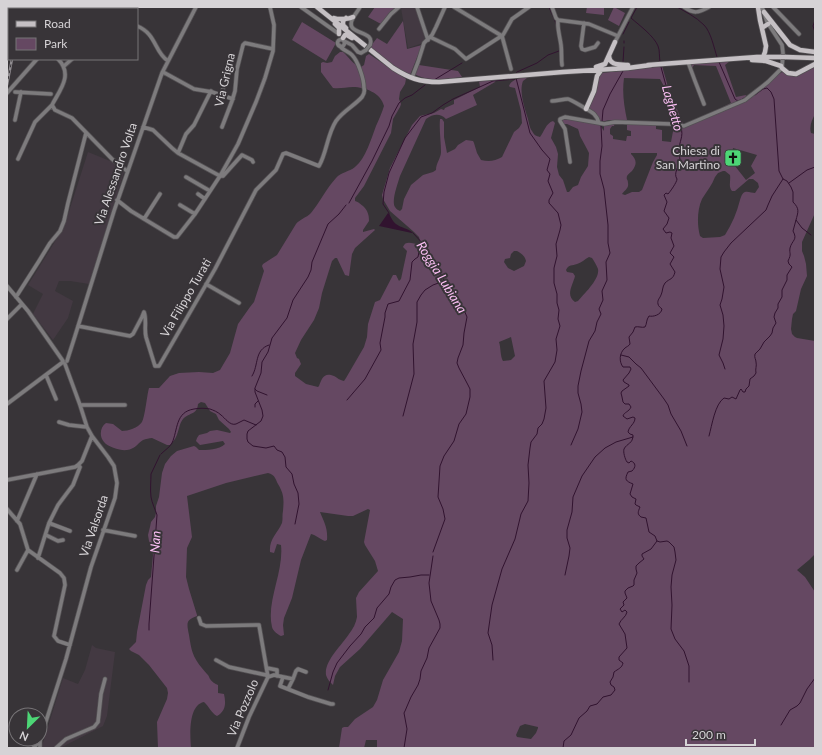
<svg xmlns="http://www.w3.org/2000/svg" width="822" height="755" font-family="Lato,sans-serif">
  <rect width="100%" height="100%" fill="#383438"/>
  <path fill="#433942" d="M403,7H415L422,27L425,40L423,43L408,48L401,8Z
    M88,152L115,163L124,172L89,284L70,281H59L55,291L73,301L68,318L53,340L33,314L43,294L28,285L64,227Z
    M92,645L96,648L115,652L107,716L103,726L62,747V748H43L42,746L63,678L78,684L85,670Z"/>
  <path fill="#654862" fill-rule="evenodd" d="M375,7H397L390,12L381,24L368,17Z
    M587,7H604V15L586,13Z
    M614,7L625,13L619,26L608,20Z
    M403,21L407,49L422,45L410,75L395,67L370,47L377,38L387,44Z
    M302,22L336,43L326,61L292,40Z
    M340,52H343C349,57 353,65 361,67L364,65L366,56L369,54L406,79L405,84L400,92L399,99L401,104L400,107L393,119L391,133L364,186L355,198V201C359,202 360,204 363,206C368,211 369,215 369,221L363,230V232L374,229L375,230L355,248L352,254L349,276L345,275L337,258H335L332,261L322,293L319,308L314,320L301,340L295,353L297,358L299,359L301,364L295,373V376L306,384L318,387L319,386C322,378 324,372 334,376C338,378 339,380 344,381L346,378L364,347L367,337L368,324L375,302L380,300L393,275H396L399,281L401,279L407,251L403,247C406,239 414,245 421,244L419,237L414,232L390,211L383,199L382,195L390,168L412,125L420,116L424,115L434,113L441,109L444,110L445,108L454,104V100L480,87L479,81L496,80L495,82L473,95L477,105L446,119C440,113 433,114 426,119L400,176C398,183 391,201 395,207C396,209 398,210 400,211L402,209L404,199L411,185L423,175L433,172L436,170C436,163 441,158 441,152C441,141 439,130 440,119H442L444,122V137L447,153L455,149L458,145L466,140L473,141L474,143L477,153L481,160C489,162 495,161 502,157L514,132L519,128L522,123L521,111L515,88L510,87L509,86C511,80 521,76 527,78L523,81C519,91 524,106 527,116C529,121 529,127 532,131C534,135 536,136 540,137C544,132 546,123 553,121L555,123L551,138L556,147L558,154L557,167L559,175L563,180L567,192H569L573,187L578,185L581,177L588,166L589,153L587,149L580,136L579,132L578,129L567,124H564L561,121L562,120L567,119L600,125L604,131V125L615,122L614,126H612L610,129V134L613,136V139L626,141L627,136H631V131L627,130V122L656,123V129L662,130V141L671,142L674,126L682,127L722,110L721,108L731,103L716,66L694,65L692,68L690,65L691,64L730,61L725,65L736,97L746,95L745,99L782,72L788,74L815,65V114C812,120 809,126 811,133L815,134V213L802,242V251L804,256L806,264L807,276L801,289L796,311L793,314L792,319L791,329L792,334L795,337L797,338L815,341V554L809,560L797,570L805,577L815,592V748H377V740H366L364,748H339L342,728L344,727H348L355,719L373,707L377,700L383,680L399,652L402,641L403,619L392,612L360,649L340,667L335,676L333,685C330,682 327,679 326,675C324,661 342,645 349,634C353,629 356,623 357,617L356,598L359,592L378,571L375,561L365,545L364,542L370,510L368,509L353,516H348L320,512C324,522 328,528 327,540L325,541C320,539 316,535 311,534L301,560L292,598L284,618L283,625L284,635L281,636C277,634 273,631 272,627C266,602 284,572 281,545L277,544L274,553L270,552C269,539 277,534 282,523C283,519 282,515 283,511C284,499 284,494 278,484C275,478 275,475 268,473L226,483L187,496L192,537L187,548L186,577L189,589L197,615V616C185,620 187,624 189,635C192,655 194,659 207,674C209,676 209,677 210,679C212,682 215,684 218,685V693L224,694C226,703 226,711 217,716C211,713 209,706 204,702C188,705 190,736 191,748H158L157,722L167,699L168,693L167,688L149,665L139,655L131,651L129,649L136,642L137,632L146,585L148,580L151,577L153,555L151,545L149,541L148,535L150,527L151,522L155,517L156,513V506L159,497L162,473L165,464L171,456L177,451L194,446L196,447L199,450C207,450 219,450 225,444L223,441L200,445L196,441L197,438L199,435L207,433L210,431L217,430L230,433L231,432L229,429L219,420L216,414L210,411L205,403L201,402L198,404C197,415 190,412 183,419C179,424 179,431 176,437C175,440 172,442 170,445H167L152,438C149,438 146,439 143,440C137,444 135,449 127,450C121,451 108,447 104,442C99,437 100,427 106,423L113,424L122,431C128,431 138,428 142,422C145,417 147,395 149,388H159L170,376L179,373L199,372L213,373L220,370L230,353L238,324L250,307L254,302L264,271L262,266L263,264L277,255L296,224C300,219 306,218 311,213C320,202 326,189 336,178C341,172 349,172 355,167C366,158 371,139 376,126C379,119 382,113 384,106C381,93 365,87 353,87C346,87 340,89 333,88L321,72V63L323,62L327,63L332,62L335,56ZM733,148L757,155L751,166L755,173L746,180L731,161ZM631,153H657V155L653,162L642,190L639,192H632L625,195L622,194C625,190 629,188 628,183C628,179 626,180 627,176C628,174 630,173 632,171C637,164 637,160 631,154ZM723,171H725L730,175C731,181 728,186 732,191H735L749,179H753L758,183L759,187L755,193C752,193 748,191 745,192C742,193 741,197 740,200C737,212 732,224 725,235L720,237L703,238L700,236C697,225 697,210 702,199C707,191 712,185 715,177L718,173ZM514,251H517C521,253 525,256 526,261L524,266L514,271L508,268L504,262L505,259L510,258L511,254ZM589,257L592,258C594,261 597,266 598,269C600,279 584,294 578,301L575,302C565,295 573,285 575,276L573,273L567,272L566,270C569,264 572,266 577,264C581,263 585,259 589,257ZM511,337L515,356L511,360L503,361C500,356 501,348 499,342ZM525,724L538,727V728L536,733L531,739L517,737L516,735L520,726Z
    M419,65L458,71L462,77C447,79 429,82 414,74L418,66Z
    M662,66L669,90L684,126L677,124L666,90L660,79L624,78C622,93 624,105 627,120H609L601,122L600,121L596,113L591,111L588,108L598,77L602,73Z"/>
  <path fill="#31132f" d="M388,213C391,216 392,221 396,224C401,228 408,228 413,233H412C401,231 390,228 379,226Z"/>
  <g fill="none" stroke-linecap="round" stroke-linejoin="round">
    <path stroke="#31132f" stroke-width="1" d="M549,7C551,13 555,19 556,24
      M637,7L631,18C639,25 654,36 658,46C660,51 659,56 660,62
      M677,7C686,12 696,17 704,25C711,32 714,48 717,57
      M815,20L813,26L815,32
      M623,34L629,22
      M624,41V43
      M623,62L624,47
      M719,62L735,99C738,102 741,100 744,98
      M661,67L668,93L680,125
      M516,73L517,72L537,63L548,55L559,51L560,49
      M434,80L462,63
      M755,95L763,89L767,88L771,92L774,99L779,171L783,179L787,181L791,187L793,192V202C800,209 798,212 796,220
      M602,122L603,110L610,94L623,71
      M789,183L807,170L815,167
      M349,203L372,161L389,126L392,116L399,103L405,98L412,95L425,85
      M389,215V213L383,204L384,192L389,173L405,138L421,117L432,113L443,105L453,99L493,81L515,79L516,78L530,133L542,150L550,159L547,170L550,174L548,181L553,193L549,200V203L558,213L561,225L560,230L556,244L557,256L554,268V283L557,294V303L559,310L558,319L560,326L556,339L557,350L555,362L544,381L546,408L544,419L542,424L538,428L537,434L531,442L530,448L528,465L529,483L528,501L521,514L515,539L502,569L492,605L488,633L492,645L493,660
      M413,233L426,247L437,266L450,293L464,310L467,317L464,333L463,345L458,358L457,363L459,368L468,385L470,389V397L466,414L459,424L454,441L444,456L440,466L438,497L443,509L445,519L433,552
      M621,355L629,357L636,364L641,368L664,399L668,405L671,414L681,431L687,446
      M725,369L723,363L719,355L723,339L724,326L723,315L720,305L722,299L724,287L720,269L721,257L724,252L731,243L766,210L768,205L772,196L783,179
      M252,376C259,365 254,350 269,345
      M255,389L257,391L267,395
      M347,400L365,379L381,350L380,343L385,317V313L388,304L399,301L410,280L412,262L415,259L418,257L420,247L422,244
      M255,407V404L258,401
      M403,416L414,374L413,344L417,322V302L421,295L425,290L433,285L444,281
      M709,436C712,425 715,404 724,398L729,399L732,397L736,399L740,390L741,389L743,392H745L746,389L749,386L750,379L754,376L756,373C755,369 757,366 756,362C756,359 754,358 755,354L760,349L764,342L770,336L772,333L773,328L776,323L774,317L775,313L778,308V304L782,297V290L787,280V275L792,267L789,264L788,261C792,253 789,254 790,248C792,240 798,240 793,231L796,220L802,228L811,235
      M571,445L578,429L582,412L581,404L578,393V386L581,371L589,341L595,331L597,322L601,314L599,309L603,300L602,291L607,280L606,262L610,253L608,243V225L604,189L600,174V161L602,146L601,126
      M161,454C165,450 170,447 172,443C178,430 175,412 194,409C199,408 205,408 210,409C213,410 218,412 221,415C225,418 230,426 236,424C239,423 241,421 244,420L256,425
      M295,524L299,504L298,493L294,484L292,474L286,467L285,457L282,452L277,450L274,446L266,448L253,446L248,442L247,439V434L248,431L261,421L263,416L262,410L255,392V388L261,373L262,362L268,352L272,338L287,318L293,300L308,277L311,270L312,262L328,224L339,214L346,205
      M657,541L660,542L667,541L669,542L674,547L675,552L676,560L672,575L671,587L672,605L671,629L675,639L684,651L689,666V682
      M565,575L569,556L570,548L567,538V530L572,512L573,497L582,476L595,457L605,448L616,442L633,437
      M149,630V624L157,515C155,509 152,503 151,497C150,489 151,481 151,474L160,455
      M328,690L333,672L337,663L350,646L361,634L365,627L374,618L377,608L389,594L391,587L395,580L399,578L410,577L421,575H429
      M781,725L790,710L797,706L800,703L807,689L815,678
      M404,748L407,729L404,713L405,711L411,697L418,685L420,679L421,671L427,658L429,648L440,628V624L439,620L431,601L429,583L433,556
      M563,748L564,741L571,735L579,718L587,711L590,706L597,704L603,697L611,695L615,690L614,687L611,685L610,682L613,677L614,672C618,669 622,668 623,663L619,660V657L627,648L625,634L619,624C621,619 626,617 627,612L625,610L622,612L620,609L624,605L623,602L627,598L625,593V591L628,588L633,586L634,585V580L637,573L636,569V566L639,563L644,559L642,556V554L651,549L657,541L655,536L649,532L646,518L641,517C637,514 638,512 640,507L636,505L635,504L636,499L632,497L630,494L633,484C626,481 624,480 628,472L632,471C636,467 636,463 631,461L629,463L627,462C625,459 623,452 624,449C627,443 633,444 633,435L630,434L628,432C629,426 635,424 635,418L633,417L627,419L623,416C624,412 629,412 631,407L629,404H625L623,402L622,397L621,393L622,391L629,386V385L624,382L623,380L629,373L631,369L630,367H623C619,362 619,353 625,348C626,347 629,346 630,344L629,337L633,332L635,327C638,326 642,328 645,327C647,324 646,320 649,316C653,317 661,315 662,309C661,308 658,306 658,304C657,300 660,298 661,295C663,291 662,287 665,283C670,278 673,280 675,272L670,264L674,257L670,253L674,246L671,238L672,233L670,232L666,233L663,229L667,224L669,218L664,211L667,202L664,195L666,193L668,194C670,192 677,182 677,179C673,173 679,167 680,160C680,157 678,153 679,150C679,142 684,136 681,128"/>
    <defs>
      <path id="minor" d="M83,7L85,9
        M115,7L117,9
        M301,7L339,34
        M360,7C358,11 355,14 353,18C343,36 376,29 370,45
        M417,7L428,40
        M454,7L502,36L511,69
        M552,7L556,18L558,20C557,28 560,37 561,45C562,52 561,58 562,65
        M684,7C694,14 698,13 709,7
        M773,7L799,34
        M110,9V7
        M7,13L9,7
        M558,20L589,24L618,36
        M584,23L581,46L582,49L585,50L595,47L598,43
        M137,26C157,34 154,52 168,61
        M379,29L391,14L399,7
        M430,37L455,49L466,59L503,35L512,19L529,7
        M337.5 43a3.5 3.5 0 1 1 7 0a3.5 3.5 0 1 1-7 0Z
        M344,41L352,45L358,52L361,53L366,50
        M615,42L633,7
        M58,59C74,75 59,91 52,105L55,110L72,118L112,159L127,171
        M688,62L695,81L704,104
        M64,66L72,59
        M163,72L194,89L212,92L233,99
        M413,75L418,62L424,43L432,35L436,27L445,7
        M15,92L51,94
        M7,93L37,59
        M221,95L230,68
        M552,101C557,101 563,99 568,99C570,99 592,112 594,114C597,117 598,119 599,123L604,124L615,122L671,124L684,126L745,100L750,96L768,82L782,68L783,53L782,45L767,22L762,7
        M15,120L21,92
        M143,127L153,130L172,148L178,153L220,176H223L242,155L252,160L253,162
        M222,127L232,101L235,91L237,69L243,45L245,43L273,49
        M178,153L186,134L194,125L211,91
        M18,159L35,122L52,105
        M570,162L565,129L560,121V119L565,117L599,123
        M186,177L210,191
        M198,194L205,199
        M117,200L131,211L174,237H177L195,214L220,176L238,144L256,102L265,78L273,51L274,25L270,7
        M180,205L195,214
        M144,219L160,194
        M206,284L239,303
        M7,286L28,311L63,361
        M16,297L39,261L50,243L60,231L64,221L68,203L86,133
        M7,319L22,304
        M78,326L130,336L133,334L142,317L144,312C147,320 144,329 146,337L155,366H159L215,269L256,190L276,170L283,154L286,153L319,166C327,152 327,135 336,121C343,111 354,106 362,97C364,94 365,91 364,88C364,79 358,61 352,55C348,51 342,50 339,45
        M67,361L75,336L114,211L162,73L196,7
        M46,375L56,399
        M7,404L63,362
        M80,405H125
        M59,422L69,425L87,427
        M7,480L75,467L78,465
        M7,509L20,524L28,550L60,573L64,578L65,585L54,636L58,641L70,645
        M17,521L37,474
        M49,523L70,531
        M103,530L135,536
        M46,535L58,541L63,540
        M38,558L49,523L58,505L73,485L80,467L78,465L82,461L92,436
        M17,570L28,550
        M199,618L201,624L206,626L259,625L268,677
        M216,660L229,667L266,675L268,677
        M267,668L277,670V676
        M268,677L274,675L293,679L296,671L298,669L306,672
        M283,677L280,686L308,697L331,704H333
        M288,689L293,679
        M34,747L40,741
        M40,748V740L66,659L91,567L115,498L117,483L114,466L108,457L92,436L87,427L80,405L65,364
        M56,748L57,747L66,739L94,727L98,722L101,694L105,679
        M237,748L249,717L268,677"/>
      <path id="major" d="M317,7L393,68C409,78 419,82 439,82L563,72L628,68L651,65
        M758,7L760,20L766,46L765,52L763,57
        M764,12L790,45L800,50L815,52
        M334,18C339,20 349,19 353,17
        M335,24L339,28V34
        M346,28L343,25V21L346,18
        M762,28L768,24
        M343,38L345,35H347L352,38
        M609,56C610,66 619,64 628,65
        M785,57L815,58
        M752,60L766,61L781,66
        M648,65L757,57H781
        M596,67L605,64L615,42
        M782,68L788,73L796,74L815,64
        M586,109L594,91L597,76L602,69"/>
    </defs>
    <use href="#minor" stroke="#545154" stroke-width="5"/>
    <use href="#major" stroke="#545154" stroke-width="6"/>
    <use href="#minor" stroke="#7d7b7d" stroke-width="3.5"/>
    <use href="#major" stroke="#c5c0c4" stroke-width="4.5"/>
    <defs>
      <path id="rail" d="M20,9L21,7
        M7,85L12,59"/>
    </defs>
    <use href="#rail" stroke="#918d91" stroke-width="2.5"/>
    <use href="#rail" stroke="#383438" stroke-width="1" stroke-dasharray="3" stroke-linecap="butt"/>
    <defs>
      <path id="minor-bridge" d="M366,50L370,45"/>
      <path id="major-bridge" d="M781,57H785"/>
    </defs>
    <use href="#minor-bridge" stroke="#545154" stroke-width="5" stroke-linecap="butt"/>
    <use href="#major-bridge" stroke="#545154" stroke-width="6" stroke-linecap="butt"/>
    <use href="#minor-bridge" stroke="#7d7b7d" stroke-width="3.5"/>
    <use href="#major-bridge" stroke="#c5c0c4" stroke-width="4.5"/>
  </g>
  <defs>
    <symbol id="church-square" viewBox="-11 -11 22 22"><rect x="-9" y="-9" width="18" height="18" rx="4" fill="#4dd676" stroke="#383438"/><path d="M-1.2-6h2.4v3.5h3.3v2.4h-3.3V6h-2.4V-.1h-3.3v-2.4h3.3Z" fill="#111"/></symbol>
  </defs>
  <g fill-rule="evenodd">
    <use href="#church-square" x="723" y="148" width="20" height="20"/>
  </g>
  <g text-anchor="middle" stroke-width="4" stroke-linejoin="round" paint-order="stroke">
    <g font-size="12" fill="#d6d3d6" stroke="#383438">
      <text transform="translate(225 80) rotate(-77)" y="4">Via Grigna</text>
      <text transform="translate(116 174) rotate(-71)" y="4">Via Alessandro Volta</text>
      <text transform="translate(186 298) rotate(-60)" y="4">Via Filippo Turati</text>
      <text transform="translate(94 526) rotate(-71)" y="4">Via Valsorda</text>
      <text transform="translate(243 708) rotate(-67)" y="4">Via Pozzolo</text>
    </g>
    <g font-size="12" fill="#d6d3d6" stroke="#383438" text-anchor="end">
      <text x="720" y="155">Chiesa di<tspan x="720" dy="14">San Martino</tspan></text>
    </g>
    <g font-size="13" font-style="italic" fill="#fbbff4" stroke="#383438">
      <text transform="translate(673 108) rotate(74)" y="5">Laghetto</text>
      <text transform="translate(442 277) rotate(58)" y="5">Roggia Lubiana</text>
      <text transform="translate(155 542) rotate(-86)" y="5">Nan</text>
    </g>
  </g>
  <rect width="822" height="755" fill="none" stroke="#d6d3d6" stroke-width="16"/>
  <rect x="8" y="8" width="130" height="52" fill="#383438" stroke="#777477"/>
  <rect x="16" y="21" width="20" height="6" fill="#c5c0c4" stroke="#777477"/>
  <text x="44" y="28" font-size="12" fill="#d6d3d6">Road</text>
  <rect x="16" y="38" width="20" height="12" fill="#654862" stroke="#777477"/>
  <text x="44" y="48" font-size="12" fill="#d6d3d6">Park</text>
  <g transform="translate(28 727) rotate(204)"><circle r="19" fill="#383438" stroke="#777477"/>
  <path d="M0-3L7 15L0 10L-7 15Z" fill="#4dd676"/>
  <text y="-6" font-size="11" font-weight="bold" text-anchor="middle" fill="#d6d3d6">N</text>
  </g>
  <path d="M686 739v6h69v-6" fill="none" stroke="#d6d3d6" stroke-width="2"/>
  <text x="692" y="739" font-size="12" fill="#d6d3d6" stroke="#383438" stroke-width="3" paint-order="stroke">200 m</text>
</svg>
